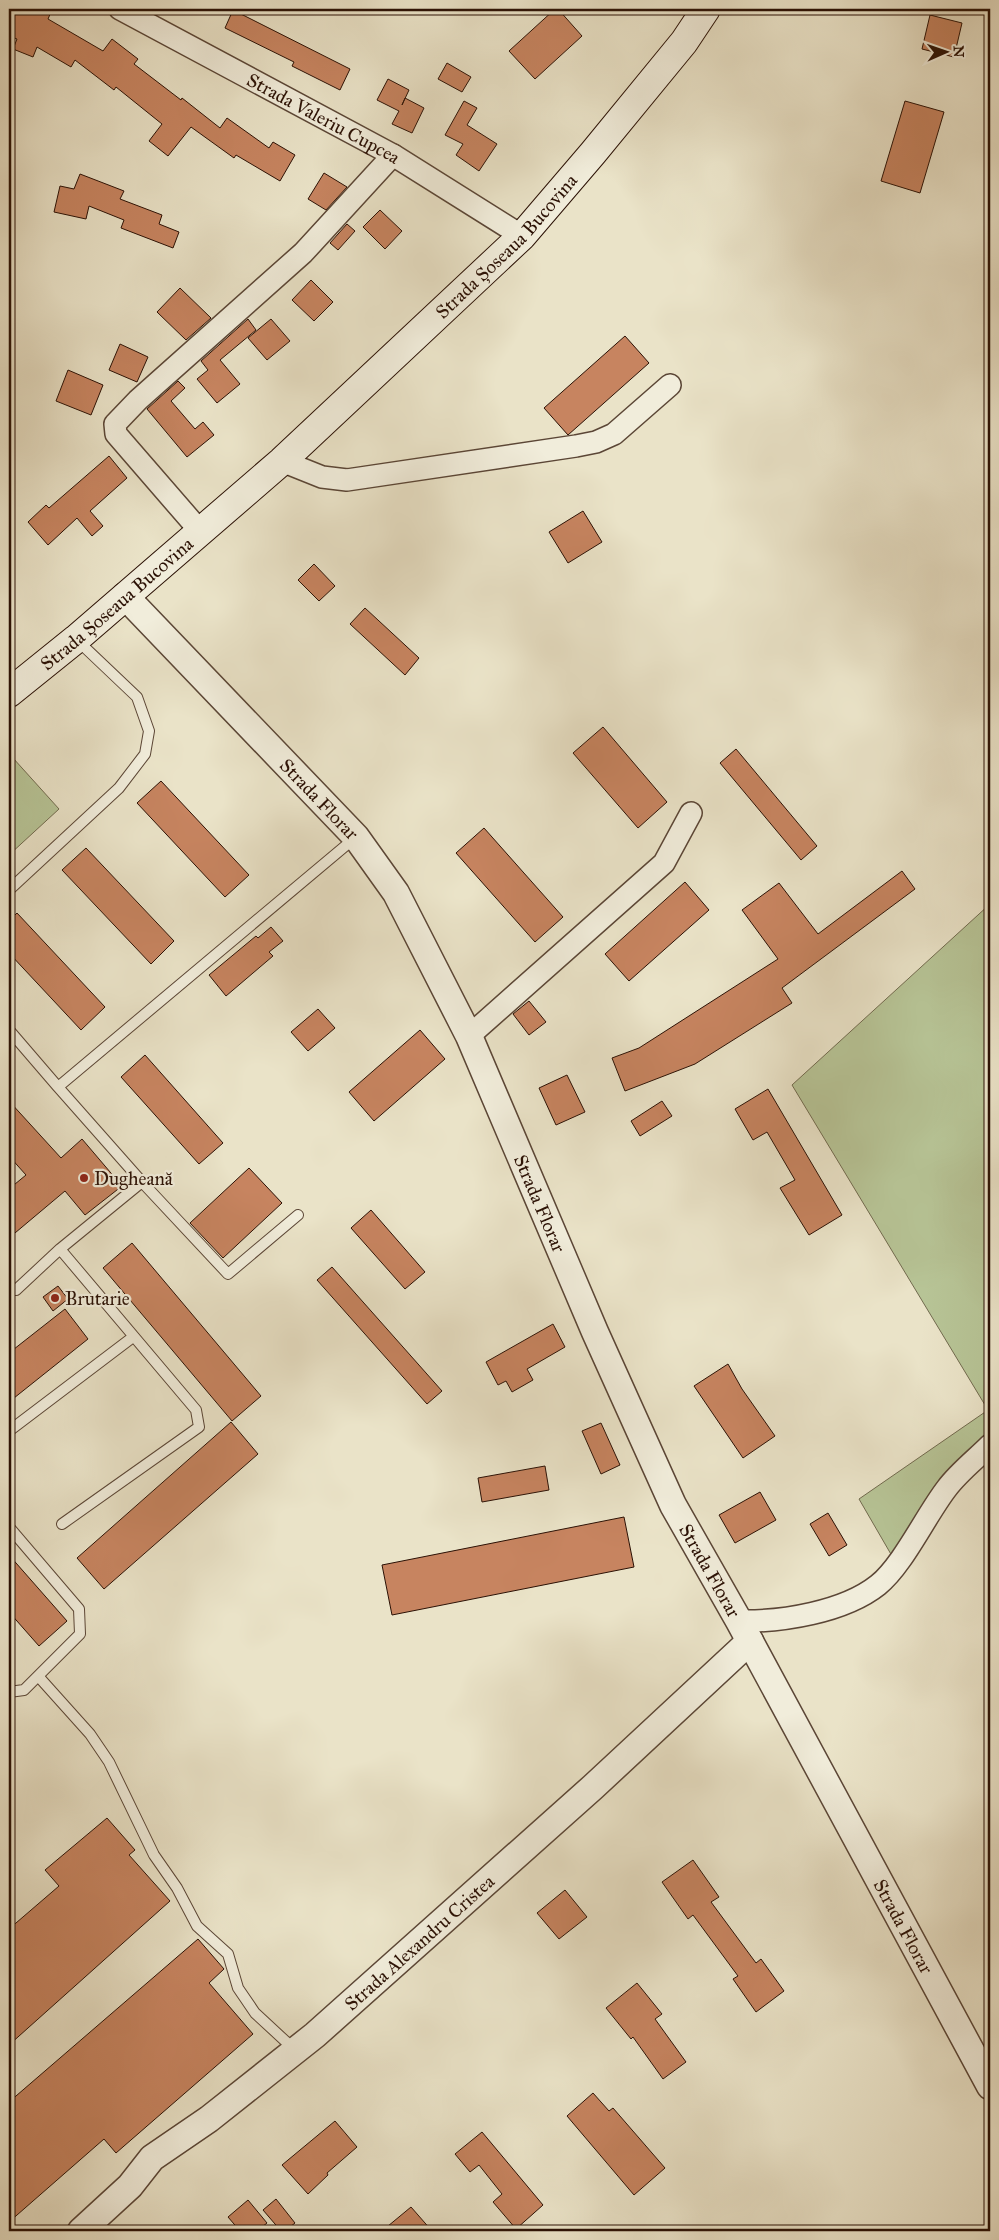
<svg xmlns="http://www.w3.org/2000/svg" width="999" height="2240" font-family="'IM FELL Great Primer',serif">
  <rect width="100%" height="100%" fill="#eae3c8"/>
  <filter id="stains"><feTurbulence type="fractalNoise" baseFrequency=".004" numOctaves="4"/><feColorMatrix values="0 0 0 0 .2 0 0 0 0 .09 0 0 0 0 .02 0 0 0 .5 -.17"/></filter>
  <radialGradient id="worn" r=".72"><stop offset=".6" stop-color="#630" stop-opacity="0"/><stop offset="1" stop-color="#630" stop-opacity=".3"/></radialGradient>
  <path fill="#b7c496" stroke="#716a4e" d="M13,758L59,809L9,855V762Z
    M990,904V1434L947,1477L892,1556L859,1499L988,1410L792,1085Z"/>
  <path fill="#c78460" stroke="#2b1105" d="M9,9H15L27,13L29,9H42L51,12L48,19L103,51L112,39L138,59L134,64L181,100L182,98L220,128L227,118L269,148L273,142L295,155L280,181L236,155L234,158L191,127L168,156L149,141L162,124L116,87L114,90L75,60L71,67L37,47L33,57L13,49L17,39L9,36Z
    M555,9H558L582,36L535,79L509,51Z
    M233,10L350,69L340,90L292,66L294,62L225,28Z
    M930,15L962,23L954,57L922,49Z
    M447,63L471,77L462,92L438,79Z
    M388,79L409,90L402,105L405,98L424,108L412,133L392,124L399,111L377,100Z
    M464,101L477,108L467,125L497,144L479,171L456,155L463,144L445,135Z
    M905,101L944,112L920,193L881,181Z
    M324,173L347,187L326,210L308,199Z
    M80,174L124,191L120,199L162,215L159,224L179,232L173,248L121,228L124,220L89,206L86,219L54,212L60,186L74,189Z
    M380,210L402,231L385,249L363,227Z
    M347,224L355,231L338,250L330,243Z
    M311,280L333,302L314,321L292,300Z
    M180,288L211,318L186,340L157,312Z
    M248,319L256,330L220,360L240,384L217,403L197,379L208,370L201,361Z
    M271,319L290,341L267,360L248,338Z
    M625,336L649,363L568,435L544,408Z
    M120,344L148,357L137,382L109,370Z
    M68,370L103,385L91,415L56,401Z
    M178,381L185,388L171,401L195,429L203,422L214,435L187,457L147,409Z
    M109,456L127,478L90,511L103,526L92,536L77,518L48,545L28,522L46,505L49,508Z
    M583,511L602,542L568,563L549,532Z
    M314,564L335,586L319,601L298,580Z
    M365,608L419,658L405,675L350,624Z
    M603,727L667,802L638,828L573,753Z
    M736,749L817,846L801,860L720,763Z
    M161,781L249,875L225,897L137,803Z
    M484,828L563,917L535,942L456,853Z
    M86,848L174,941L151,964L62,870Z
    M902,871L915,889L782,988L792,1003L695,1064L625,1091L612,1058L639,1048L778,959L742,910L779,883L818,934Z
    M685,882L709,910L629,981L605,954Z
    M17,913L105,1007L81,1030L9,953V921Z
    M271,927L283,941L269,952L273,956L226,996L209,975L256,936L258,938Z
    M529,1001L546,1022L529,1035L513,1014Z
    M318,1009L335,1028L308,1051L291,1032Z
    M420,1030L445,1059L374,1121L349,1092Z
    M145,1055L223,1143L199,1164L121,1077Z
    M567,1075L585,1112L556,1125L539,1088Z
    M768,1089L842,1215L809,1235L780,1188L795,1180L767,1132L753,1140L735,1109Z
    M9,1101L61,1158L82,1139L122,1186L85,1215L65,1191L9,1238V1189L26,1175L9,1156Z
    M662,1101L672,1116L640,1136L631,1121Z
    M249,1168L282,1203L223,1258L190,1223Z
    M371,1210L425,1272L405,1289L351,1228Z
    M132,1243L261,1396L232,1421L103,1268Z
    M332,1267L442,1391L427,1404L317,1280Z
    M58,1286L68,1299L53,1311L43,1297Z
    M65,1309L88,1339L9,1402V1353Z
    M553,1324L565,1347L527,1369L533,1380L512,1392L506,1381L498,1385L486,1362Z
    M728,1364L742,1389L775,1436L743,1458L694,1386Z
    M231,1422L258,1454L104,1589L77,1558Z
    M601,1423L620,1465L601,1474L582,1431Z
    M545,1466L549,1490L482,1502L478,1478Z
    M760,1492L776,1520L735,1543L719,1515Z
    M828,1513L847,1545L829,1556L810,1524Z
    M624,1517L634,1567L392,1615L382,1565Z
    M9,1555L67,1621L39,1646L9,1612Z
    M107,1818L135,1850L129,1855L170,1901L9,2045V1929L59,1886L45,1870Z
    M693,1860L719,1897L711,1902L756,1963L761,1959L784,1991L756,2012L733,1979L738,1976L693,1915L688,1919L662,1882Z
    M565,1890L587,1917L559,1939L537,1913Z
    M198,1939L224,1969L209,1983L253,2034L116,2153L104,2139L9,2222V2102Z
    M637,1983L662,2014L655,2019L686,2062L663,2079L633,2037L631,2039L606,2008Z
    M593,2093L609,2111L613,2108L665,2168L634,2195L567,2116Z
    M335,2121L357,2147L327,2173L328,2175L308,2194L282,2165Z
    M482,2132L543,2205L516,2229L493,2202L502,2194L479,2165L470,2172L455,2154Z
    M276,2199L295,2223L285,2231H281L263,2210Z
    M248,2200L267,2223L257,2231H240L228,2217Z
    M411,2207L432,2231H382Z"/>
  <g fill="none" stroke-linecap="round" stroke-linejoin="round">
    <defs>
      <path id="service" d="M9,890L119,788L145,754L149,731L137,697L77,640
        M9,1030L58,1087
        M298,1215L228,1274L142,1182L58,1087L356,837
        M60,1249L142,1182
        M16,1290L60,1249L196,1410L199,1427L62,1524
        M9,1431L133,1337
        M9,1527L79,1609L80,1634L24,1690L9,1692
        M38,1676L90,1734L109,1762L154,1855L177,1888L197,1926L228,1954L238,1988L255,2013L295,2050"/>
      <g id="minor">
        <path id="s1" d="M120,9L393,155L522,236"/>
        <path d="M282,461L322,477L347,480L576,446L596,442L614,434L670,385"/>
        <path d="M200,531L116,434L115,424L138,400L303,253L393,155"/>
        <path d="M469,1036L664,863L691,813"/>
        <path d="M739,1621C782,1622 844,1612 878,1585C903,1565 926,1515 947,1488C959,1472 976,1459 990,1445"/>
      </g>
      <g id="tertiary">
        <path id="s2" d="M125,596L356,837L396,893L469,1036L595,1332L673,1505L739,1621L990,2086"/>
        <path id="s3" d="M81,2231L130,2186L152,2158L209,2119L315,2035L593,1787L750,1641"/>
      </g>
      <g id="secondary">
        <path id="s4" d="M9,693L76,639L282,461L522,236L593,153L684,42L706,9"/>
      </g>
    </defs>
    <use href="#service" stroke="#5b4636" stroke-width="12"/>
    <use href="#minor" stroke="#5b4636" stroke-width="24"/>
    <use href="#tertiary" stroke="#5b4636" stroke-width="29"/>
    <use href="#secondary" stroke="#2b1105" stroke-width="30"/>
    <path stroke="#2b1105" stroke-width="3" stroke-dasharray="4 2.5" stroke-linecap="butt" d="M986,1475L990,1484"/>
    <use href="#service" stroke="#f1eddb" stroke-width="10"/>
    <use href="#minor" stroke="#f1eddb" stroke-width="21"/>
    <use href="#tertiary" stroke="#f1eddb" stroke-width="26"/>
    <use href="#secondary" stroke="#f1eddb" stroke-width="28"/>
  </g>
  <g fill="#8f2418" stroke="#f1eddb" stroke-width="2">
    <circle cx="84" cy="1178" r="5"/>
    <circle cx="55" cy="1298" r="5"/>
  </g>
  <g text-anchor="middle" stroke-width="4.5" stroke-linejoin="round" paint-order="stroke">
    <g font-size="19" fill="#2b1105" stroke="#f1eddb">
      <text dy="7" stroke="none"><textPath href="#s1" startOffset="231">Strada Valeriu Cupcea</textPath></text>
      <text dy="7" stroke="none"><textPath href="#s4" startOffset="669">Strada Șoseaua Bucovina</textPath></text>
      <text dy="7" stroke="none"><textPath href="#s4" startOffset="140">Strada Șoseaua Bucovina</textPath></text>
      <text dy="7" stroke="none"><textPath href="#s2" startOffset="281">Strada Florar</textPath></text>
      <text dy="7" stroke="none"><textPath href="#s2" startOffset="745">Strada Florar</textPath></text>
      <text dy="7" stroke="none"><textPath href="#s2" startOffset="1150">Strada Florar</textPath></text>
      <text dy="7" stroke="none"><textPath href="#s2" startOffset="1555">Strada Florar</textPath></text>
      <text dy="7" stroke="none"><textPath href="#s3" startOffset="446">Strada Alexandru Cristea</textPath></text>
    </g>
    <g font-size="19" fill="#2b1105" stroke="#f1eddb" text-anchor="start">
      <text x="94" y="1185">Dugheană</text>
      <text x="65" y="1305">Brutarie</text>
    </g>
  </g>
  <rect width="999" height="2240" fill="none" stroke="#eae3c8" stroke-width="30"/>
  <rect x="10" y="10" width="979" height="2220" fill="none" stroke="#2b1105" stroke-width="2.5"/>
  <rect x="15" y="15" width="969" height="2210" fill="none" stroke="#2b1105"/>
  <g transform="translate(946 52) rotate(88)" stroke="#f1eddb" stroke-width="4" paint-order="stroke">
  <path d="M0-4L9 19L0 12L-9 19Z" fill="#2b1105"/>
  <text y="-8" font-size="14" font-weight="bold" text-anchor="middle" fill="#2b1105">N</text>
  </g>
  <rect width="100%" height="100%" filter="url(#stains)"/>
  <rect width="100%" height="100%" fill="url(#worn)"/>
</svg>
